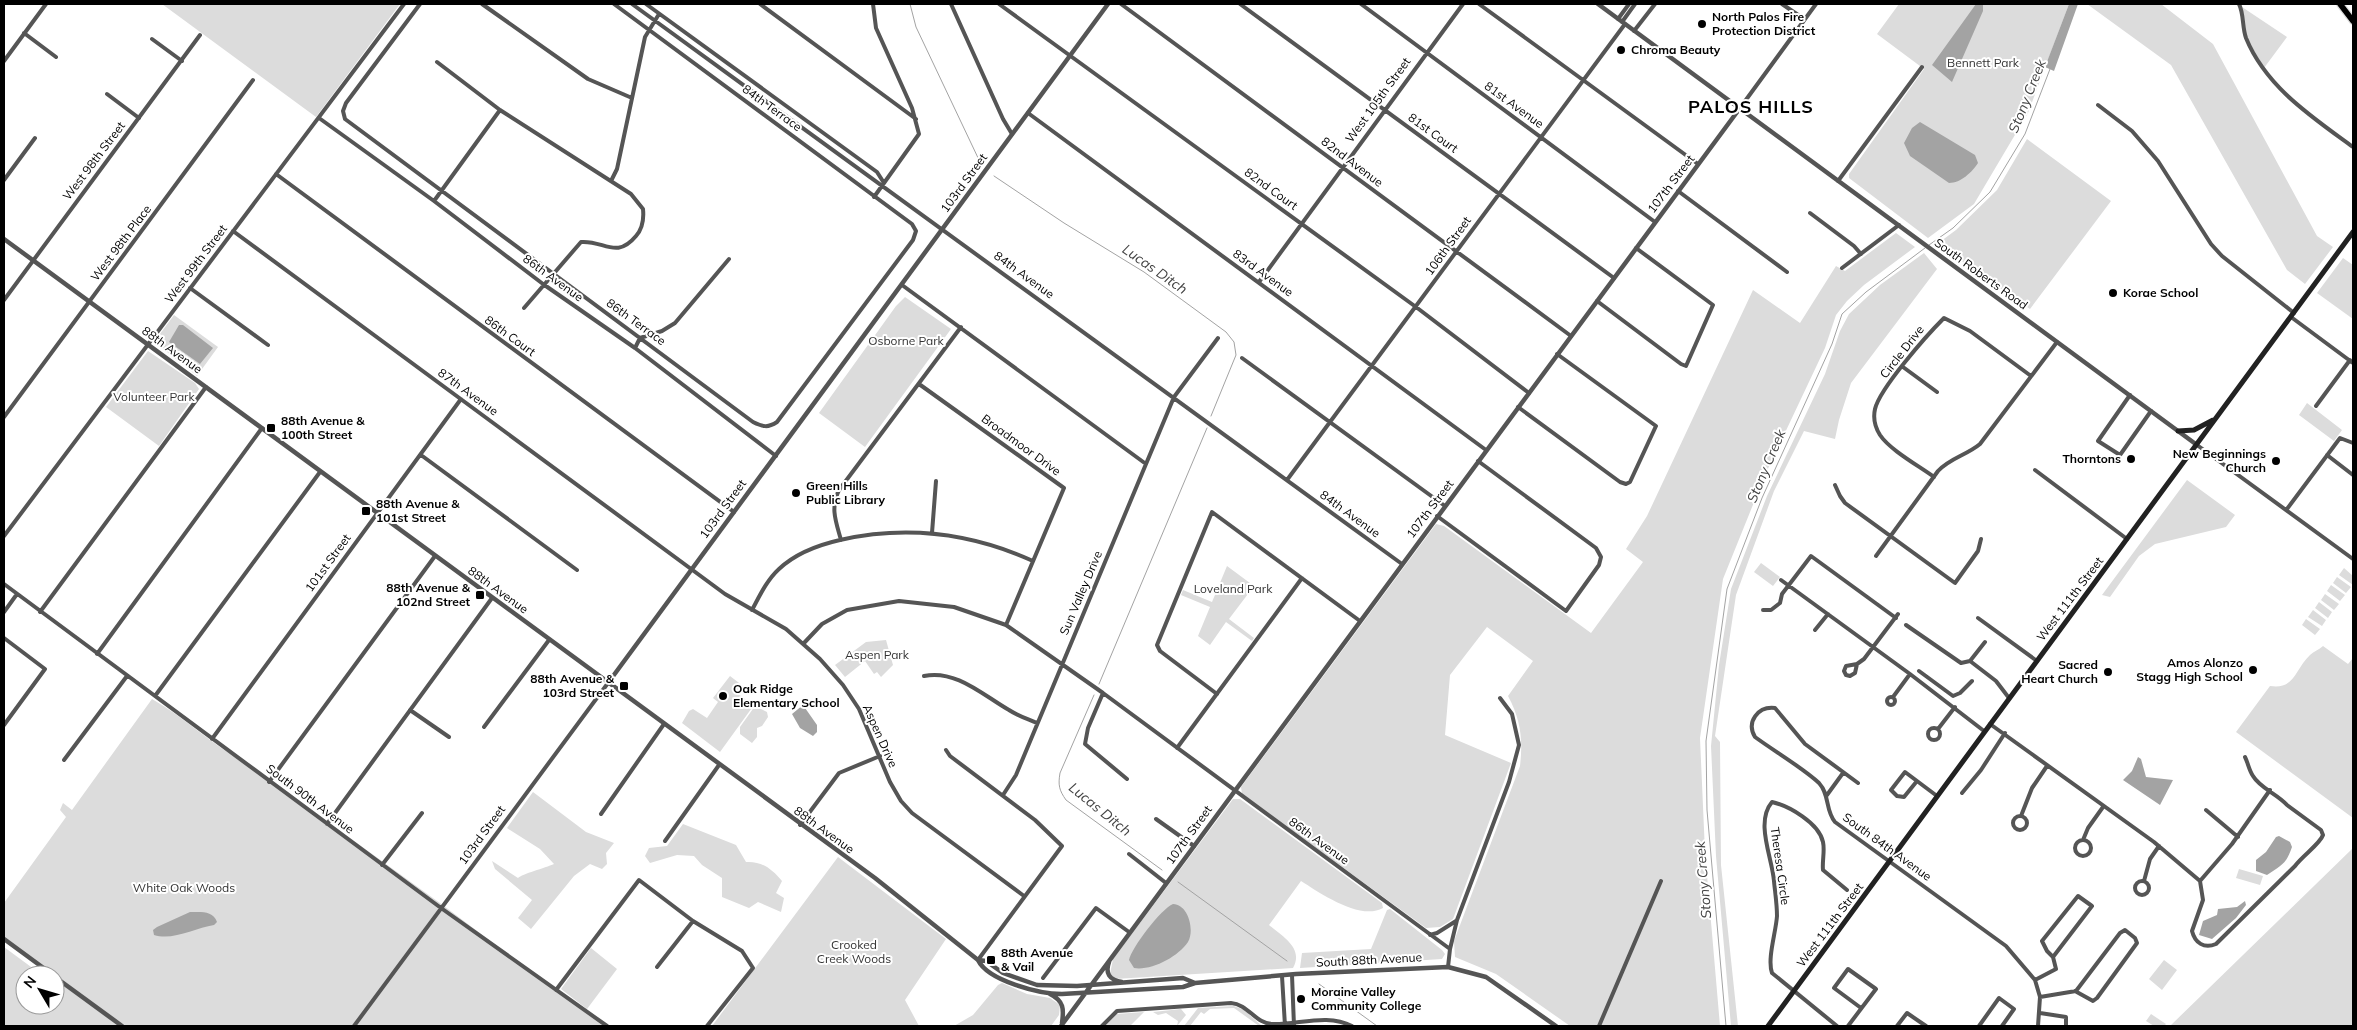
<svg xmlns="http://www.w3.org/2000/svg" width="2357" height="1030" font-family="Mulish,sans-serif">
  <rect width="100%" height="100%" fill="#fff"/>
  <path fill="#dcdcdc" d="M162,4H400L316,117Z
    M1899,4H2069L2028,113L2003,155L1974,204L1928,238L1849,178V174L1924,69L1877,34Z
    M2087,4H2161L2213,44L2317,236L2333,247L2305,284L2287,270L2171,65Z
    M2239,5L2287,37L2264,68L2246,37Z
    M2027,139L2111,201L2030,309L1937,244L1956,230L1997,190Z
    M1896,233L1915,247L1864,285L1847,301L1836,315L1825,348L1765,475L1723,579L1700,738L1705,852L1720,1026H1570L1496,974L1455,957L1454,941L1520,766C1523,740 1521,720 1508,696L1533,661L1487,627L1450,675L1445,735L1511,763L1453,919L1440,927L1426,928L1242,794L1241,787L1436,524L1444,526L1591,633L1643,562L1626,549L1647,516L1753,290L1800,323L1836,266L1845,271Z
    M1924,253L1937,269L1851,383L1839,420L1835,439L1804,431L1774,491L1736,595L1715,736L1720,742L1721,865L1738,1026H1731L1716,856L1711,746L1719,665L1731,589L1767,496L1825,374L1840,331L1849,314L1880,285Z
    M2343,258L2353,265V319L2317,293Z
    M905,297L951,329L865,447L819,413L896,306Z
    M174,315L218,347L197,376L156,343L157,338Z
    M148,351L195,383L199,389L159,446L106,407Z
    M2307,403L2342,430L2334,441L2299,415Z
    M2187,480L2235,515L2226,527L2155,544L2139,556L2110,597L2102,595Z
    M1761,563L1780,577L1773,586L1754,572Z
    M1227,566L1254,586L1229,619L1254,638L1252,641L1226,622L1210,645L1198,636L1210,607L1181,595L1183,590L1212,602Z
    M2344,568L2353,576V585L2339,575Z
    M2337,577L2351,587L2346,593L2333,583Z
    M2331,585L2345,595L2340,601L2327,591Z
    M2325,594L2339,604L2334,610L2321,600Z
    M2319,602L2332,612L2328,618L2315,608Z
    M2313,610L2326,620L2322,626L2308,617Z
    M2306,619L2320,629L2315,635L2302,625Z
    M886,640L893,665L881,677L877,672L874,674L865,661L845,677L835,665L866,642Z
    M2323,646L2348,664L2353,658V818L2236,732L2270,686C2295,690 2295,669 2310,655C2314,651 2319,650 2323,646Z
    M730,676L743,686L738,694L754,705L720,752L682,723L689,711L693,709L707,718L718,702L713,698Z
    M152,699C186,718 211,745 245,762L444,906L603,1026H4V947L42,975H25V1005H55V975H44L47,971L4,938V903L66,817L60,810L63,803L72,810Z
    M755,706L767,712L768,717L762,726L757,728V737L752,743L740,734V727Z
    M533,792L586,832L614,843L606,853L607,864L602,869L590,864L574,876L531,929L518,918L532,900L495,869L492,861L518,878C522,874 545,868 554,864L540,849L507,828Z
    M1233,799H1240L1382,903L1383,908C1360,921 1320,893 1301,881L1269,925C1283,937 1304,948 1293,968L1115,979L1110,974L1113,959Z
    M683,824L736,845L746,862C762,861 772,869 782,881L776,893L784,898L781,912L758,902L749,908L722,897V878L702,865L694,856L677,855L650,863L645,856L649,848L667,846Z
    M2353,848V1026H2170Z
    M838,857L946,939L905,1000L919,1026H712Z
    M2239,869L2263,876L2260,885L2236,878Z
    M1390,909L1442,950L1445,954L1442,959L1300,968L1302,953L1371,949L1387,910Z
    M591,948L617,969L587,1009L561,989Z
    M2164,960L2177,970L2162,990L2149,979Z
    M1002,983L1027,994L1050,998L1060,1005L1059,1015L1051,1026H954L973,1015L998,985Z
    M1234,1006L1244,1010L1262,1026H1259L1234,1008L1210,1009L1204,1014L1201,1012L1190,1026H1184L1198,1008Z
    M1181,1009L1186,1015L1177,1026L1178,1021L1166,1013L1158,1015L1153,1012Z
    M1144,1012L1130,1026H1105L1116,1014Z
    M2151,1014L2166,1024L2164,1026H2154L2146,1021Z"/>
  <path fill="#a3a3a3" d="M1976,4H1983V11L1952,82L1932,65Z
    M2069,4H2078L2054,71L2045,67Z
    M1920,122L1975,155L1978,163C1972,172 1961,183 1949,183L1910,156L1904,143L1912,128Z
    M179,325H183L213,348L200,364L169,342Z
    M803,705L817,725V732L813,736L800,728L792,714Z
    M2138,757L2141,759L2146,777L2173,780L2160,805L2123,780L2132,771Z
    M2279,836L2290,842L2292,847C2286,865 2281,865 2267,875L2256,871V860L2266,852L2276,837Z
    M2245,901L2246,905L2236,918L2212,939L2199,935L2203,921L2217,915L2218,909L2237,907Z
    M1173,904C1188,904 1195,930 1188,942C1178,957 1151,971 1134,968L1129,960C1132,947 1161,909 1173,904Z
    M190,912C200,912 213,910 217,922L214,925C195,928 173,941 154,935L153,930L157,927Z"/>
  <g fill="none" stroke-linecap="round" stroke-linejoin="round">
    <path stroke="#a3a3a3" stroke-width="1" d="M910,4L916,27L980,162
      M994,176L1064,223L1144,272L1226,332L1234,342L1236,355L1211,416
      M1929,245L1953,228L1990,192L2025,134L2050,69
      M1099,684L1207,428
      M1094,695L1060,773C1058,785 1059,790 1066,800L1162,870
      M1178,882L1287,961
      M1319,984L1377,1026
      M1726,1026L1707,810L1706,741L1727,589L1762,498L1832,344L1842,314L1866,292L1925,248"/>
    <defs>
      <path id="primary" d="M2340,4L2353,21"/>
    </defs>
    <use href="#primary" stroke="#dbdbdb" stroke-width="8"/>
    <path stroke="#555" stroke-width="4" d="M420,4L346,103L343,111L345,119L753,422C763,427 768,428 777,422L913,240L916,231L912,224L614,4
      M482,4L588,79L632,98
      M632,4L1402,564
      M646,4L877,172L884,183
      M760,4L916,119
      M873,4L876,28L912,108L919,134L874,197
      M951,4L1003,119L1012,134
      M999,4L1416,307L1529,393
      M1121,4L1571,336
      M1240,4L1614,278
      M1361,4L1655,222
      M1479,4L1698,164
      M1782,4L1804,19
      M2239,4C2244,14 2242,27 2246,38C2266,87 2312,117 2353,147
      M1618,19L1629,4
      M1622,22L1635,4
      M1634,31L1655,4
      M24,33L56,57
      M152,39L182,61
      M4,61L46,4
      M437,62L500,110L631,194L643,209C644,219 643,228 636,236C616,260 604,240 581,242L524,308
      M107,94L139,118
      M2098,105L2132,131L2158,161L2211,244L2222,256L2294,313
      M1740,108L1816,4
      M1028,113L1486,450
      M319,118L434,201L543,284L635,348L776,456
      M276,174L734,512
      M4,180L35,138
      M611,181L617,169L645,37L659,14
      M1838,181L1922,67
      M1678,191L1787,272
      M434,201L500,110
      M1810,213L1854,246L1861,254
      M233,231L725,594L786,629L820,659L843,685L859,709L890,782L901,801L912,813L1024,896
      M1842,268L1899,225
      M1259,282L1463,4
      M902,285L1146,464
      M190,288L268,345
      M4,300L200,35
      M1597,301L1681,364L1686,366L1713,305L1636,248
      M2291,317L2353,363
      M635,348L640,338L662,331L675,323L729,259
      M1242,358L1445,506
      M1903,367L1937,392
      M919,384L1064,488L1006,625
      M2130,395L2098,441L2120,455L2151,411
      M2316,406L2350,360
      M1518,407L1620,482L1626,484L1630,482L1656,426L1557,354
      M4,417L253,80
      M2197,445L2353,559
      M421,455L577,570
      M2327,455L2353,475
      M2035,470L2127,539
      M1934,477C1919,466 1890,450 1880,435C1875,427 1873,418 1875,409C1880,388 1927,335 1944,318L1970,331L2031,376
      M1287,480L1625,24
      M1835,485L1840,496L1845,503L1955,583L1978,551L1981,539
      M2287,509L2340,438L2353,443
      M1437,516L1566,611L1599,565L1601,557L1596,548L1478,461
      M932,533L936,481
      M4,536L404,4
      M841,540C836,522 830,508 839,490L961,327
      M1876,556L1938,471C1950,458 1967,455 1980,444L2057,342
      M1781,580L1910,674L1984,731
      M4,584L441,908L607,1026
      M752,610C760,595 767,580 779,569C796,553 818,545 840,540C907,525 971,533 1033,561
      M1763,610H1771L1780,603L1782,594L1811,556L1896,618
      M4,612L17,594
      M40,612L206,387
      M1978,618L2037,661
      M1906,625L1961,663L1970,661L1996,681L2009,698
      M1815,630L1828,614
      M4,638L45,669L4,725
      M804,643L822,624L847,610L899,601L954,607L1006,625L1103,693L1450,949L1448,967
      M97,654L262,428
      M1970,661L1985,642
      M1857,664L1855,673L1850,676L1846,675L1844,671L1846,666L1857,664L1864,659L1898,614
      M1919,671L1953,696L1960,693L1972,681
      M924,676C956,669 984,696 1009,710C1018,716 1028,719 1037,723
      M1103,693L1088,728L1085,744L1127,779
      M1217,694L1160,651L1157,645L1212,512L1360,621
      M155,696L320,472
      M1887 701a4 4 0 1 1 8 0a4 4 0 1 1-8 0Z
      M1893,697L1910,674
      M410,710L449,737
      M1990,724L2154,842L2200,881
      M484,727L549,640
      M1928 734a6 6 0 1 1 12 0a6 6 0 1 1-12 0Z
      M1938,729L1955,707
      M212,739L461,399
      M1177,748L1302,578
      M946,750L950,756L1035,820L1062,846L978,960
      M2245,757C2248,763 2249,770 2253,776C2260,788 2277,794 2287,805L2321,830L2323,835C2320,844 2302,856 2295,866L2216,944C2204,949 2195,943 2192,931L2203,900L2200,881L2232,844L2270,790
      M64,760L127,676
      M1917,781L1904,797L1897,796L1891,790L1905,772L1937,796
      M269,782L435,556
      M1858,783L1805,744L1775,708C1758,706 1746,722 1755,737C1774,751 1803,768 1819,783C1830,795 1825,810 1835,822L2006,946L2035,980L2040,997L2038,1026
      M1962,793L1981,770L2005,733
      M1003,795L1016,775L1174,397L1218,338
      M1827,795L1843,773
      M2206,810L2238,837
      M601,814L664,724
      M2021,816L2032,788L2047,766
      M2013 823a7 7 0 1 1 14 0a7 7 0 1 1-14 0Z
      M1156,819L1194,846
      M327,824L492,598
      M800,825L839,773L880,756
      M2083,840L2088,828L2103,807
      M2075 848a8 8 0 1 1 16 0a8 8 0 1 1-16 0Z
      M665,841L719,765
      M1129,854L1166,883
      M382,865L422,813
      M2135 888a7 7 0 1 1 14 0a7 7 0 1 1-14 0Z
      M2144,881L2150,859L2159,846
      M1430,935L1437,933L1456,921
      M1450,949L1457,920L1509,782L1519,745L1512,714L1500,698
      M657,967L693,921
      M1292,975L1294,1026
      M1282,976L1285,1026
      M1043,978L1096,908L1129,932
      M2035,980L2056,969L2053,957L2092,906L2078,896L2042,941L2047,951L2053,957
      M556,990L639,880L693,921L742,951L753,968L707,1026
      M2040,997L2076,991L2120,933L2125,930L2135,938L2137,943L2097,998L2093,1001L2075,991
      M2040,1013L2066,1017V1026
      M354,1026L608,683
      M1102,1026L1117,1011L1231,1003C1248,1004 1256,1024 1272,1024C1298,1025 1327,1013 1352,1026
      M1599,1026L1661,881
      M1837,1026L1772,973C1767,959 1776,932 1777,916C1777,904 1775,892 1774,881C1772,857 1755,822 1772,802C1789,806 1819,823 1823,842C1825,851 1822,861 1823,870L1847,890
      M1848,1026L1876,989L1848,969L1834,988L1861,1008
      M1897,1026L1907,1013L1926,1026
      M1979,1026L1999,998L2014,1009L2002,1026"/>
    <path stroke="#555" stroke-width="4.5" d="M1598,4L2197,445
      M4,239L875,878L978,960C988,981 1040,994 1062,994L1183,987L1195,983L1296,974L1448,967L1486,977L1556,1026
      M608,683L1108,4
      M4,939L53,975
      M978,960L986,961L1003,973L1037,985L1077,986L1183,978L1195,983
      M1109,962C1105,973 1109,980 1122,982
      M55,977L122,1026
      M1050,994C1064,1001 1064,1009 1062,1023
      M1061,1026L1740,108"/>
    <path stroke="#222" stroke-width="5" d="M2178,431L2194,430L2213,420
      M1768,1026L2353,232"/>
    <use href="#primary" stroke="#000" stroke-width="5.5"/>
  </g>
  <g fill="#000" stroke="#fff" stroke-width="2">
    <circle cx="1702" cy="24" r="5"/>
    <circle cx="1621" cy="50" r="5"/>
    <circle cx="2113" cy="293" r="5"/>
    <rect x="266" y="423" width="10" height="10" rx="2.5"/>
    <circle cx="2131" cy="459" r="5"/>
    <circle cx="2276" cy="461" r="5"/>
    <circle cx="796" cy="493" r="5"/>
    <rect x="361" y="506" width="10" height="10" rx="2.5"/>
    <rect x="475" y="590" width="10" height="10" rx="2.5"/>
    <circle cx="2253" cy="670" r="5"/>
    <circle cx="2108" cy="672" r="5"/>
    <rect x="619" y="681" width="10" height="10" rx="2.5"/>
    <circle cx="723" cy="696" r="5"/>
    <rect x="986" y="955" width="10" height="10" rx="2.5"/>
    <circle cx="1301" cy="999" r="5"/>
  </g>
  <g text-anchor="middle" stroke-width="4" stroke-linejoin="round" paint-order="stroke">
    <g font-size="12" font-weight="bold" fill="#000" stroke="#fff" text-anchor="start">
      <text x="1712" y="21">North Palos Fire<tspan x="1712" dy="14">Protection District</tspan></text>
      <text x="1631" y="54">Chroma Beauty</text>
      <text x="2123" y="297">Korae School</text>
      <text x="281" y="425">88th Avenue &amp;<tspan x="281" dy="14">100th Street</tspan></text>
      <text x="2266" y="458" text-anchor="end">New Beginnings<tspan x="2266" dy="14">Church</tspan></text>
      <text x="2121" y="463" text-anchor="end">Thorntons</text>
      <text x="806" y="490">Green Hills<tspan x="806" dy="14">Public Library</tspan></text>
      <text x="376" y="508">88th Avenue &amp;<tspan x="376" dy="14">101st Street</tspan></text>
      <text x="470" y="592" text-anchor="end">88th Avenue &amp;<tspan x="470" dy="14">102nd Street</tspan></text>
      <text x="2243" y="667" text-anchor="end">Amos Alonzo<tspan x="2243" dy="14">Stagg High School</tspan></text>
      <text x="2098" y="669" text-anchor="end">Sacred<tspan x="2098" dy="14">Heart Church</tspan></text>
      <text x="614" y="683" text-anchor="end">88th Avenue &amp;<tspan x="614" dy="14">103rd Street</tspan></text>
      <text x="733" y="693">Oak Ridge<tspan x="733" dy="14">Elementary School</tspan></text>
      <text x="1001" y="957">88th Avenue<tspan x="1001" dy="14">&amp; Vail</tspan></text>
      <text x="1311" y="996">Moraine Valley<tspan x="1311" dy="14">Community College</tspan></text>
    </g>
    <g font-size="12" fill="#333" stroke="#fff">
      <text x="1983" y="67">Bennett Park</text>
      <text x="906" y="345">Osborne Park</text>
      <text x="154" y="401">Volunteer Park</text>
      <text x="1233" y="593">Loveland Park</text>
      <text x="877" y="659">Aspen Park</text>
      <text x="184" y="892">White Oak Woods</text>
      <text x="854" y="949">Crooked<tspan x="854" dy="14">Creek Woods</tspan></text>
    </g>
    <g font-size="12" fill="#000" stroke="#fff">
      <text transform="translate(1378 100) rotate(-54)" y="4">West 105th Street</text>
      <text transform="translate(1514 105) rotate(36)" y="4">81st Avenue</text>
      <text transform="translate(772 108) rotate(36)" y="4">84th Terrace</text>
      <text transform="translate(1433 133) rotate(36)" y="4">81st Court</text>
      <text transform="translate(94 161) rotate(-53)" y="4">West 98th Street</text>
      <text transform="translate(1352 162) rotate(37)" y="4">82nd Avenue</text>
      <text transform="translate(964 183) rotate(-54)" y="4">103rd Street</text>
      <text transform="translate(1671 184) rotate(-53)" y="4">107th Street</text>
      <text transform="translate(1271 189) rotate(36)" y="4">82nd Court</text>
      <text transform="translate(121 243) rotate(-53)" y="4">West 98th Place</text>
      <text transform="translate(1448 246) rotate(-54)" y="4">106th Street</text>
      <text transform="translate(196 264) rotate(-53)" y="4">West 99th Street</text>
      <text transform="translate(1263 273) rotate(36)" y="4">83rd Avenue</text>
      <text transform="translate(1981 274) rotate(36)" y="4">South Roberts Road</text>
      <text transform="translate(1024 275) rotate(36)" y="4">84th Avenue</text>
      <text transform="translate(553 278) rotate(36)" y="4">86th Avenue</text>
      <text transform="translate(636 322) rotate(36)" y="4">86th Terrace</text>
      <text transform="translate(510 336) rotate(36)" y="4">86th Court</text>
      <text transform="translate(172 350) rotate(36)" y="4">88th Avenue</text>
      <text transform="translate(1902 352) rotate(-52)" y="4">Circle Drive</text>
      <text transform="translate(468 392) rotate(36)" y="4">87th Avenue</text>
      <text transform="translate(1021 445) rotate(36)" y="4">Broadmoor Drive</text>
      <text transform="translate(723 509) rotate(-54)" y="4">103rd Street</text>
      <text transform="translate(1430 509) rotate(-53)" y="4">107th Street</text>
      <text transform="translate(1350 514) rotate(36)" y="4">84th Avenue</text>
      <text transform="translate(328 563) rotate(-54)" y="4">101st Street</text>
      <text transform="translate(498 590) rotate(36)" y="4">88th Avenue</text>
      <text transform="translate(1081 593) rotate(-67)" y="4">Sun Valley Drive</text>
      <text transform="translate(2070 599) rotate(-53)" y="4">West 111th Street</text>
      <text transform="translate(880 736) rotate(66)" y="4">Aspen Drive</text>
      <text transform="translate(310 799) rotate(37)" y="4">South 90th Avenue</text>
      <text transform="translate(824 830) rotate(36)" y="4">88th Avenue</text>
      <text transform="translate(482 835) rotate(-54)" y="4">103rd Street</text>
      <text transform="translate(1189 835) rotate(-54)" y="4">107th Street</text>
      <text transform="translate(1319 841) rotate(36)" y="4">86th Avenue</text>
      <text transform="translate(1887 847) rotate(36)" y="4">South 84th Avenue</text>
      <text transform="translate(1780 866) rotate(82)" y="4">Theresa Circle</text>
      <text transform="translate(1830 925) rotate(-53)" y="4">West 111th Street</text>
      <text transform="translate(1369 960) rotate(-3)" y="4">South 88th Avenue</text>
    </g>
    <g font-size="14" font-style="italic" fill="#444" stroke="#fff">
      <text transform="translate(2027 96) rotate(-68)" y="5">Stony Creek</text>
      <text transform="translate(1155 269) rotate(35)" y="5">Lucas Ditch</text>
      <text transform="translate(1766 466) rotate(-67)" y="5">Stony Creek</text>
      <text transform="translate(1100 809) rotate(39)" y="5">Lucas Ditch</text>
      <text transform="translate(1703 880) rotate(-95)" y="5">Stony Creek</text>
    </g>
    <g font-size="18" font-weight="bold" letter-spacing="1" fill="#000" stroke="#fff">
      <text x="1751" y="113">PALOS HILLS</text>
    </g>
  </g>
  <rect width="2357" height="1030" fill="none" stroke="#000000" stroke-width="10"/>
  <g transform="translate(40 990) rotate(308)"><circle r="24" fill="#ffffff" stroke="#999999"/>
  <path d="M0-4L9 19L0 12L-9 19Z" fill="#000000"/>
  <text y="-8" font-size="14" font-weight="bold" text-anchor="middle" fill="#000000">N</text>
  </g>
</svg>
